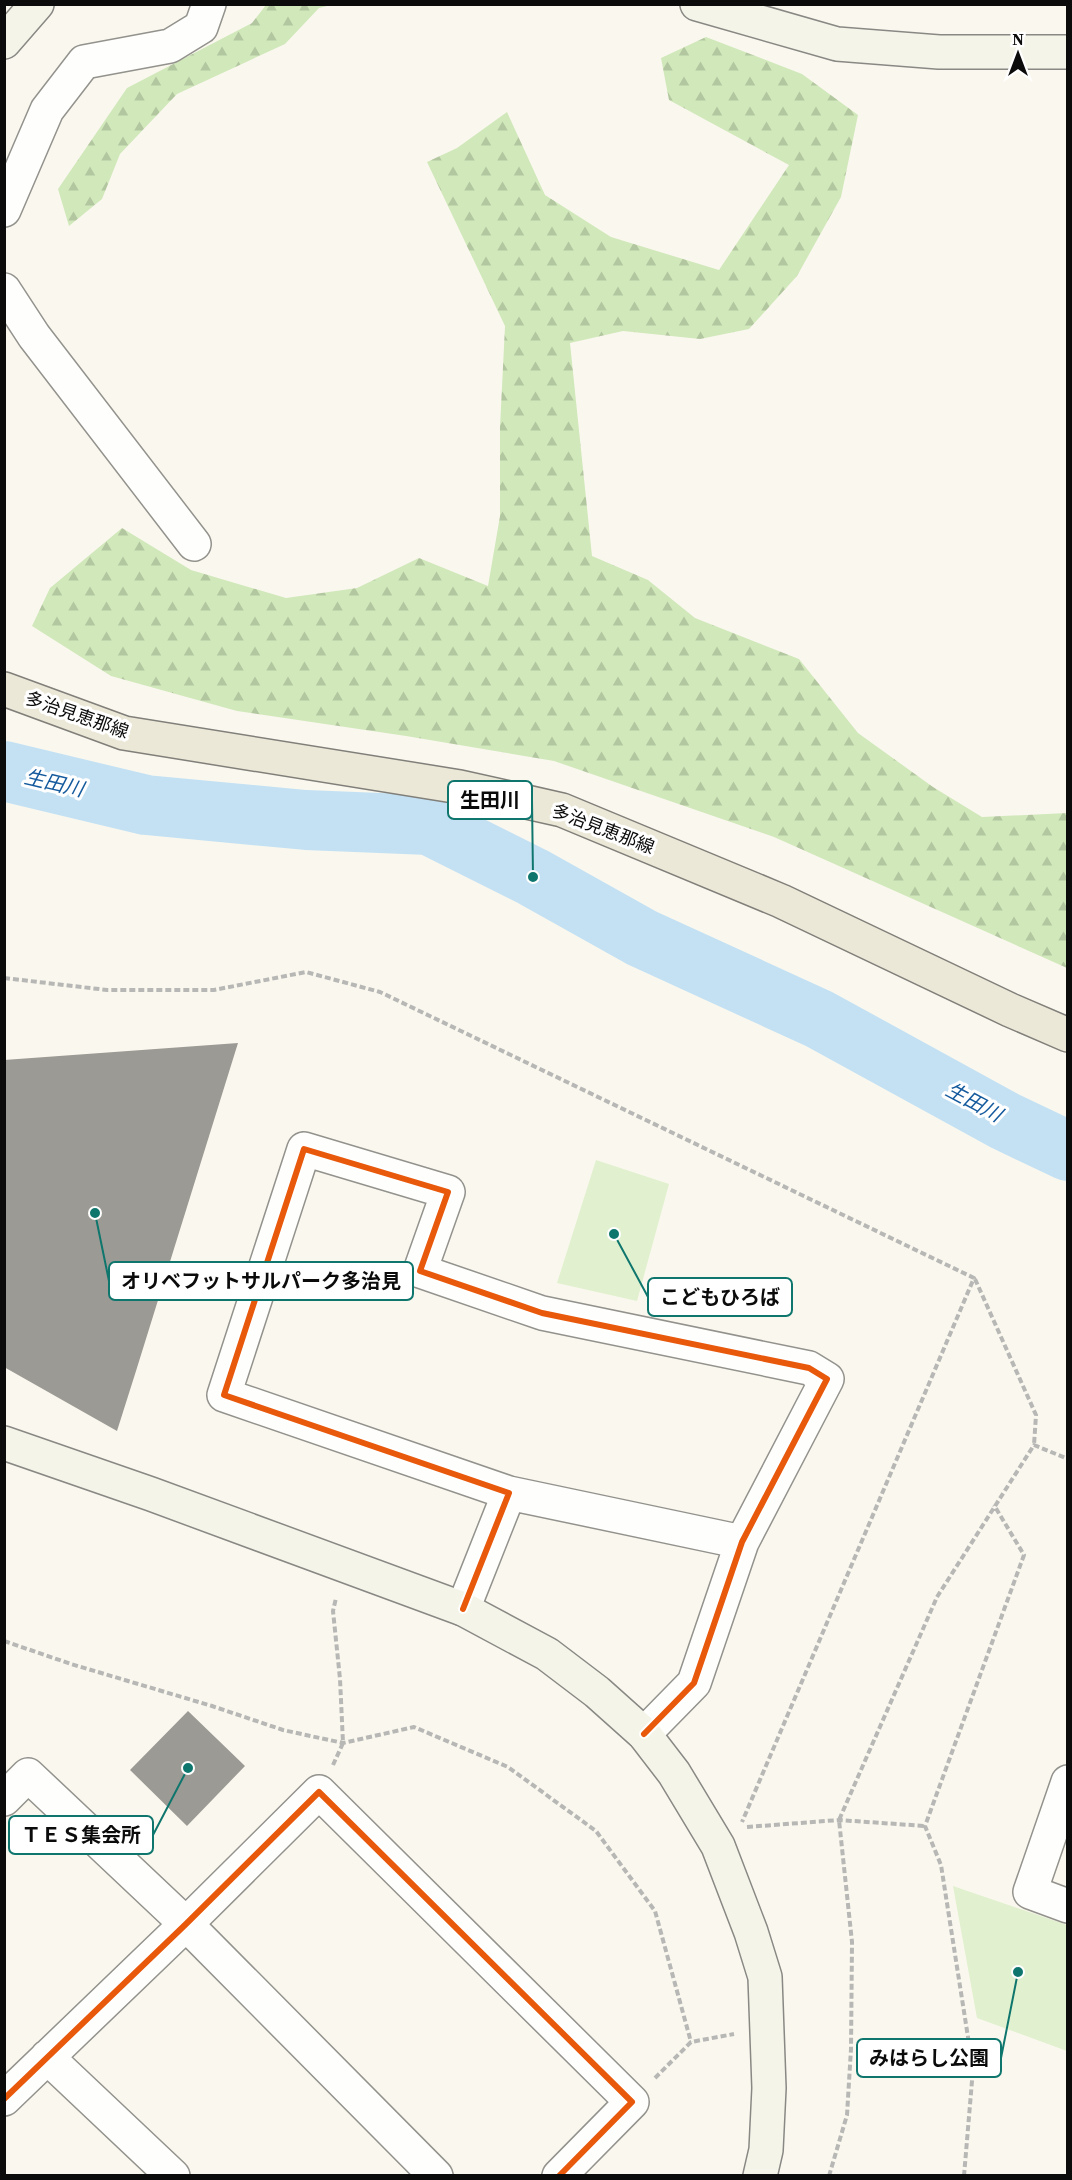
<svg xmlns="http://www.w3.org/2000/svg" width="1072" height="2180" font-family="'Source Serif 4','Noto Sans JP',serif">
  <defs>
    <pattern id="forest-firs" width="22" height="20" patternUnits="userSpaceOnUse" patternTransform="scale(1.5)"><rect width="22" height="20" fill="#d1e8bb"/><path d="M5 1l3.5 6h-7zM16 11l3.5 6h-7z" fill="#b2c69f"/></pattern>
  </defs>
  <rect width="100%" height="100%" fill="#faf8ee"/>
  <path fill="#e1f0ce" d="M596,1160L669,1184L637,1301L557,1283Z
    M953,1886L1067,1925V2051L977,2018Z"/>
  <path fill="url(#forest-firs)" d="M266,5H331L319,8L285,44L177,94L120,154L102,199L69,226L58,189L127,88L252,23Z
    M706,37L802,74L858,115L841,197L797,276L749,329L700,339L623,331L570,343L592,556L648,580L695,618L799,659L858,733L933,787L982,817L1067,813V968L774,837L554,761L406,736L237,711L111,676L32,626L50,588L122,528L191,570L286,598L357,588L419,558L488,586L500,516V427L505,326L427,162L457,148L507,112L545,195L611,237L719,270L789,165L669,100L661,58Z"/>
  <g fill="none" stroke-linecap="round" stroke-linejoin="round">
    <path stroke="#c4e1f4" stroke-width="60" d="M4,771L146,805L306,820L429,825L533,877L642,938L819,1019L1005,1121L1068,1151"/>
  </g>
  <path fill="#9c9a94" d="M238,1043L136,1371L117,1431L4,1367V1060Z
    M188,1711L245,1766L187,1826L130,1770Z"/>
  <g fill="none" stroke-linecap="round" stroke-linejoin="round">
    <defs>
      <path id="street" d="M4,210L47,110L84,62L170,46L201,27L209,4
        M4,290L34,336L194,544
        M509,1493L742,1542
        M463,1609L509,1493L224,1395L304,1149L448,1192L420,1271L542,1313L809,1368L827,1379L742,1542L694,1683L644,1734
        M1068,1782L1030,1892L1068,1906
        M4,1799L28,1775L186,1924L436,2176
        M47,2057L173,2176
        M4,2099L186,1924L319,1792L632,2102L559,2176"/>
      <path id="secondary" d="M697,4L837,44L939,52H1068
        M4,42L37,4
        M4,1443L151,1494L463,1609L547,1654L597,1692L644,1734L674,1773L718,1846L751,1932L765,1977L769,2088L766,2150L760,2176"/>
      <path id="primary" d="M4,689L124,733L460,787L562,810L781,901L1010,1010L1068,1035"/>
    </defs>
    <use href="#street" stroke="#93928d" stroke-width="36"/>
    <use href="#secondary" stroke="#898884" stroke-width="36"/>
    <use href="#primary" stroke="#807f7a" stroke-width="36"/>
    <path stroke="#b7b7b5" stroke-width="4" stroke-dasharray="6 3" stroke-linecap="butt" d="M4,978L107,990H214L306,972L380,992L974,1278L742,1822
      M975,1279L1036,1415L1034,1445
      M4,1641L71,1664L212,1706L283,1730L343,1743L414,1727L508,1767L596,1831L655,1911L691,2042
      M333,1765L343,1743L340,1679L333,1611L336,1598
      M747,1827L839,1820L925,1826
      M655,2078L691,2042L734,2034
      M829,2176L847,2115L851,2049L852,1942L839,1820L937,1597L1034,1445L1068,1459
      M964,2176L973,2069L941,1865L925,1826L1024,1555L994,1505"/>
    <use href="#street" stroke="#fefefc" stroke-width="33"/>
    <use href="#secondary" stroke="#f4f4e8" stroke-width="33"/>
    <use href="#primary" stroke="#ece8d7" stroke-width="33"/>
    <defs>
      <path id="cycleway" d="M463,1609L509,1493L224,1395L304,1149L448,1192L420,1271L542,1313L809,1368L827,1379L742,1542L694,1683L644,1734
        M4,2099L186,1924L319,1792L632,2102L559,2176"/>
    </defs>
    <use href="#cycleway" stroke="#fff" stroke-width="10"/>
    <use href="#cycleway" stroke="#e8590c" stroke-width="6"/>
  </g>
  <g text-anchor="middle" stroke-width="6" stroke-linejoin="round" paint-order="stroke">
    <g font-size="18" fill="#0b0b0b" stroke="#fff">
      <text transform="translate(77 715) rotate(19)" y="6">多治見恵那線</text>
      <text transform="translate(603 829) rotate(21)" y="6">多治見恵那線</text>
    </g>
    <g font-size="20" font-style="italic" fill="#145a9d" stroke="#fff">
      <text transform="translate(54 783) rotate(13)" y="7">生田川</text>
      <text transform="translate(974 1102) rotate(28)" y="7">生田川</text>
    </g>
  </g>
  <path fill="none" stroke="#0f766e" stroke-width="2" d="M533 877L532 800M95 1213L109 1281M614 1234L648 1297M188 1768L153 1835M1018 1972L1001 2058"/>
  <g fill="#0f766e" stroke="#fff" stroke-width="2">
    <circle cx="533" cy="877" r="6"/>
    <circle cx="95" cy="1213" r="6"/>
    <circle cx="614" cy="1234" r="6"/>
    <circle cx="188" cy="1768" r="6"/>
    <circle cx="1018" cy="1972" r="6"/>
  </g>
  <g fill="#fff" stroke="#0f766e" stroke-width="2">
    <rect x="448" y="781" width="84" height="38" rx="6"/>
    <rect x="109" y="1262" width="304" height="38" rx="6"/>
    <rect x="648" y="1278" width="144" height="38" rx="6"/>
    <rect x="9" y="1816" width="144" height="38" rx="6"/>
    <rect x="857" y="2039" width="144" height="38" rx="6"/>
  </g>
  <g font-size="20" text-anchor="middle" font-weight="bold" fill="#0b0b0b">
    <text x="490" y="807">生田川</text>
    <text x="261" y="1288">オリベフットサルパーク多治見</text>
    <text x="720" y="1304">こどもひろば</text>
    <text x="81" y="1842">ＴＥＳ集会所</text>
    <text x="929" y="2065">みはらし公園</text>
  </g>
  <rect width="1072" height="2180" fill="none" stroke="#0b0b0b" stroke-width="12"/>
  <g transform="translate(1018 54)" stroke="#ffffff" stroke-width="4.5" paint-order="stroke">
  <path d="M0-4.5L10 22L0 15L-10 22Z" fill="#0b0b0b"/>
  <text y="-9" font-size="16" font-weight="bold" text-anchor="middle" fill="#0b0b0b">N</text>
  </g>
</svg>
